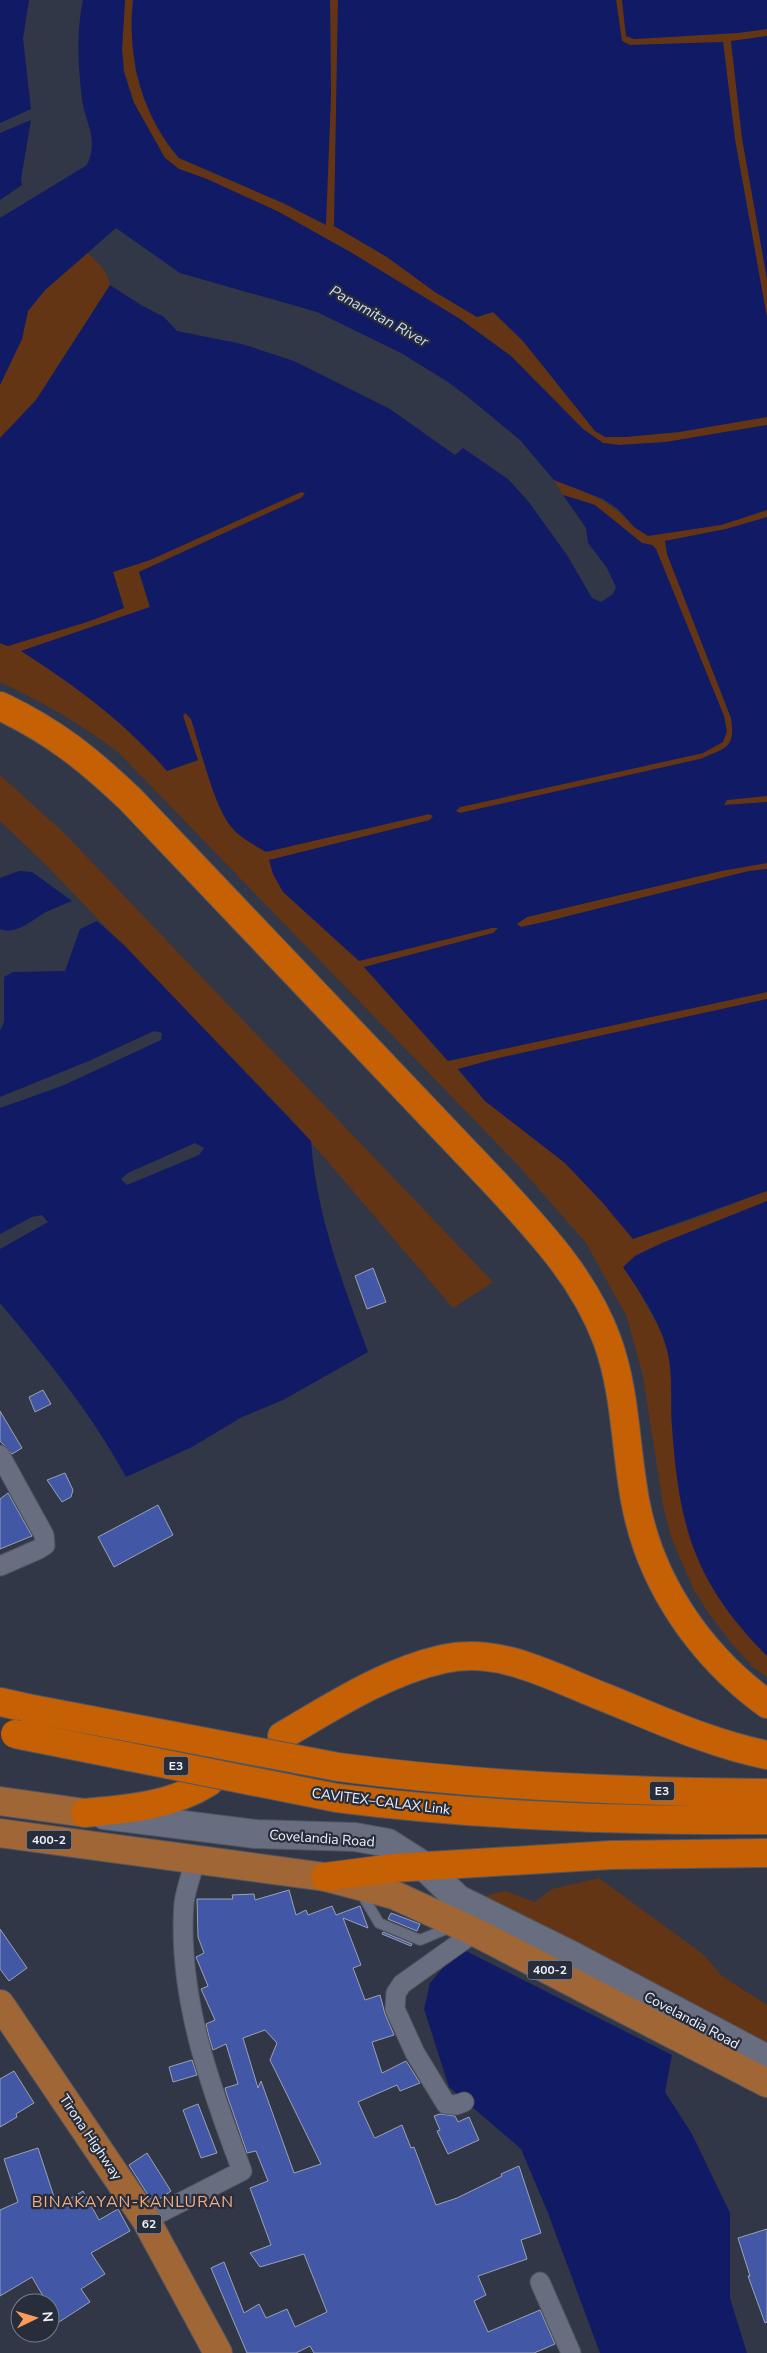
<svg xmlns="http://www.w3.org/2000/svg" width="767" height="2353" font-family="'Nunito Sans',sans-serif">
  <rect width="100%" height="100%" fill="#313746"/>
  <path fill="#643515" d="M125,0H133L131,20L136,74L167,144L179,158L283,203L325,224L331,95L330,0H338L334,226L387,257L435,292L477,317L493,312L523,341L595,431L605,437H625L679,432L767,417V425L666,442L619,445L603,443L583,429L511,356L460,319L352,253L279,212L207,179L179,169L165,158L134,103L124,72L122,49Z
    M616,0H622L626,36L634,39L737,33L767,29V36L731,42L742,138L767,279V318L735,139L723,42L630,45L622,41Z
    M88,253L105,271L110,285L36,400L0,438V385L22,339L28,311L45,290Z
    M554,480C590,494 607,498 634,527L721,525L767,510V517L726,529L665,541L667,554L731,718C736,749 725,748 700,759L460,813L455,811L460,807L703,753L724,716L656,549L652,545L642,543L595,505L563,495Z
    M301,492L306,493L301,498L139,572L150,607L21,651C75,685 125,722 167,771L198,760L183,716L185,712L191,719L214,793L229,824L342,835L429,814L433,816L430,820L270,860L498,928L493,933L364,967L448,1061L767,992V999L494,1059L458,1070L485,1101L565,1163L602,1202L633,1239L694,1219L767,1191V1201L662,1243L635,1256C637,1268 637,1282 641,1294C647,1310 661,1326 666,1345C674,1374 672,1409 674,1439C679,1532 701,1589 767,1656V1677L753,1667L733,1645L707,1611L694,1590L682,1563L671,1537L663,1505L643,1376L627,1317L586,1243L517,1164L119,753C82,724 42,702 0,682V643L8,646L90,621L124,608L113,572L150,560Z
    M0,775L64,833L493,1282L453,1308L294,1122L46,865L0,821Z
    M767,796V802L723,806L727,800Z
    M767,863V869L749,871L544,922L521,927L516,924L527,917L721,871Z
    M599,1878L704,1955L722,1976L767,2005V2046L473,1899L505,1891L535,1902L552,1889Z"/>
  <path fill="#111a64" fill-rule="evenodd" d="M0,0H29L23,39L31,109L0,123Z
    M83,0H125L122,49L124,72L134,103L165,158L179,169L207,179L279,212L352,253L460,319L511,356L583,429L603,443L619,445L666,442L767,425V510L721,525L648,536L634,527L618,509L603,499L554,480L520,440L468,397L448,382L401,353L317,312L180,273L116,228L45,290L28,311L22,339L0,385V218L87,165C99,138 86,126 82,99C78,66 76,32 83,0Z
    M133,0H330L331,95L326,225L283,203L179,158C141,114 127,57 133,0Z
    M338,0H616L622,41L630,45L723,42L735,139L767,318V417L679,432L625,437H605L595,431L523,341L493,312L477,317L435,292L387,257L334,226Z
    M622,0H767V29L737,33L634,39L626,36Z
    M767,36V279L742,138L731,41Z
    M31,120L21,179L22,185L0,200V133Z
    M110,285L141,305L164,317L177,331L242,344L294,361L390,409L455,455L463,448L508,479L528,501L567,555L592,598L601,602L613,594L616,587L607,568L588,543L586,528L563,495L595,505L642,543L652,545L656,549L724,716L727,731L723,742L703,753L460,807L456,811L460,813L700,759C725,748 736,749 731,718L667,554L665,541L726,529L767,517V796L727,800L724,805L767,802V863L721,871L527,917L517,924L521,927L544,922L749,871L767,869V992L448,1061L364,967L493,933L498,928H492L359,961L283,892L273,874L269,860L430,820L433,816L429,814L266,852C253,844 238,837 229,824C213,802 200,747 191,719L185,713L183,716L198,760L167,771C125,722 74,685 21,651L150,607L139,572L301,498L305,493L301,492L150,560L113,572L124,608L90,621L8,646L0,643V438L36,400Z
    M19,871L32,872L72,901C63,905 54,908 46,912C33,919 16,936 0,929V878Z
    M97,921L125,946L311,1141C316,1214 343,1284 368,1352L283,1400L242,1417L192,1447L126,1477C92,1414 46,1358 0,1303V1249L48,1222L42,1215L32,1217L0,1234V1108L62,1086L161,1040L162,1033L154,1031L91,1060L0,1097V1031L4,1022V977L13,972L65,971L80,929ZM195,1143L204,1148L199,1155L127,1185L121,1179L128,1173Z
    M767,999V1191L633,1239L602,1202L565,1163L485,1101L458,1069L494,1059Z
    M767,1201V1656C694,1582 679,1527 672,1427C670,1400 674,1369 665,1343C656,1315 639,1291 623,1267L635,1256L662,1243Z
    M466,1951L672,2055L665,2092L692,2134L730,2213V2298L747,2353H600L548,2213L521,2149L449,2087L424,2009L430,1983L447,1963Z"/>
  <path fill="#4258a6" stroke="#9aa1b3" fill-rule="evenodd" d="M373,1268L386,1302L367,1309L355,1276Z
    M43,1390L51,1404L35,1412L29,1397Z
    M0,1411L22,1448L12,1454L0,1441Z
    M65,1473L73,1490L71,1497L62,1502L47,1480Z
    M8,1493L32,1536L0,1549V1499Z
    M158,1505L173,1535L114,1567L98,1537Z
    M289,1890L296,1915L306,1910L308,1915L332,1906L336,1915L360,1906L368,1928L343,1918L361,1965L353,1968L365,2000L380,1995L385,2014L394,2035L372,2042L382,2073L406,2061L420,2083L400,2091L397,2085L358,2102L374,2137L375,2138L402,2125L411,2148L414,2147L436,2205L457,2198L502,2176L501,2174L519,2166L541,2233L521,2240L527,2259L478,2276L486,2295L474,2301L488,2332L540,2310L555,2344L534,2353H314L310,2346L296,2353H247L211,2268L224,2262L244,2313L259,2304L266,2318L287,2309L295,2327L327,2312L304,2254L260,2267L250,2253L271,2245L250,2188L268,2181L256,2151L247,2153L226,2092L225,2088L238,2084L226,2044L213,2050L209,2037L206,2024L215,2020L201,1989L208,1986L196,1957L204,1953L198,1937L197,1899H233L232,1895L254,1894L255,1900ZM265,2030L277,2043L270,2060L321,2164L294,2173L261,2081L258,2088L243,2038Z
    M391,1913L420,1924L417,1931L388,1919Z
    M0,1929L27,1968L9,1981L0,1969Z
    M383,1932L412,1944L411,1946L382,1934Z
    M192,2060L197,2075L173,2082L169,2067Z
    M14,2071L34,2103L16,2114L17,2117L0,2127V2079Z
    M198,2104L217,2153L201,2158L183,2110Z
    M440,2114L455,2116L458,2122L469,2117L479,2140L448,2154L437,2131L440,2130L434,2116Z
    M38,2148L57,2206L83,2191L99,2220L118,2209L130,2231L91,2253L105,2274L81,2289L90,2302L59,2322L50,2308V2303H47L32,2277L0,2296V2210L18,2202L4,2159Z
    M147,2153L171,2191L153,2203L129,2165Z
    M767,2229V2322L765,2323L748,2276H750L738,2238Z"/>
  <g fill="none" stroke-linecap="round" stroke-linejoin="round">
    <defs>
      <path id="service" d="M360,1891L379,1923L420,1940L451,1927"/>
      <path id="minor" d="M0,1455L44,1535L45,1545L39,1549L0,1566
        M464,2102L456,2105L446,2104L415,2053L395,2009L396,1993L402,1984L475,1932
        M146,2220L242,2171C210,2086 177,1995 184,1903C186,1888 192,1873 196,1858
        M540,2282L571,2353"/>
      <path id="secondary" d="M104,1815L256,1834L355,1837L388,1843L424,1866L458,1899L573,1956L767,2059"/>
      <path id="primary" d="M0,1801L85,1813
        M0,1833L325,1877L394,1895L475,1932L767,2083
        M0,2004L146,2220L218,2353"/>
      <path id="motorway" d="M0,706C53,731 88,759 130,799L496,1184C540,1232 584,1278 607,1340C626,1392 625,1446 635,1500C650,1583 700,1655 767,1704
        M0,1702L27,1708
        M282,1736C332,1707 385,1672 443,1659C498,1647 546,1674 596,1694C652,1716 707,1743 767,1755
        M338,1767C480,1786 624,1792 767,1793
        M337,1798C479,1816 624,1821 767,1820
        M85,1813C129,1809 171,1806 209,1782
        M325,1877L394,1868L611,1855L767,1853"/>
    </defs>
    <use href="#service" stroke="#515562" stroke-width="12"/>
    <use href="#minor" stroke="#515562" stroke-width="21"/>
    <use href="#secondary" stroke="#515562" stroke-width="30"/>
    <use href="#primary" stroke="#515562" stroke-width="30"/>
    <use href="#motorway" stroke="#515562" stroke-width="30"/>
    <use href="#service" stroke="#686e7f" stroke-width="10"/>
    <use href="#minor" stroke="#686e7f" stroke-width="19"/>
    <use href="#secondary" stroke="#686e7f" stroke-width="28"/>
    <use href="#primary" stroke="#a06636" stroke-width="28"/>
    <use href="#motorway" stroke="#c56005" stroke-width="28"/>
    <defs>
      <path id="motorway-bridge" d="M27,1708L338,1767
        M15,1734L337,1798"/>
    </defs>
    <use href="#motorway-bridge" stroke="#515562" stroke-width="30" stroke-linecap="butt"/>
    <use href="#motorway-bridge" stroke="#c56005" stroke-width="28"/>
  </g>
  <g text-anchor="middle" stroke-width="4.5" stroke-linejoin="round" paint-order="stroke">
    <g fill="#272d3b" stroke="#b3b7c2" stroke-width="1">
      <rect x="163.5" y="1756.5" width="25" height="19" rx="4"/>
      <rect x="649.5" y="1781.5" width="25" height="19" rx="4"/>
      <rect x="26.5" y="1830.5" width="45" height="19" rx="4"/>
      <rect x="527.5" y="1960.5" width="45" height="19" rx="4"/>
      <rect x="136.5" y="2214.5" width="25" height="19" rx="4"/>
    </g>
    <g font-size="12" font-weight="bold" fill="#eff2fc">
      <text x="176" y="1770">E3</text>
      <text x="662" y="1795">E3</text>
      <text x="49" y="1844">400-2</text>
      <text x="550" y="1974">400-2</text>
      <text x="149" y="2228">62</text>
    </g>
    <g font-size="14" fill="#eff2fc" stroke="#272d3b">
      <text transform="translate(381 1801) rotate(7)" y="5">CAVITEX–CALAX Link</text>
      <text transform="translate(322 1838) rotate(4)" y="5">Covelandia Road</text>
      <text transform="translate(692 2020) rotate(28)" y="5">Covelandia Road</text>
      <text transform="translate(91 2137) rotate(56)" y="5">Tirona Highway</text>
    </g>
    <g font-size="15" font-style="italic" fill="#d3dcf2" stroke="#272d3b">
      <text transform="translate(379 316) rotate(29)" y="5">Panamitan River</text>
    </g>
    <g font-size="16" letter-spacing="1" fill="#f3ad83" stroke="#272d3b">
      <text x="133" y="2207">BINAKAYAN-KANLURAN</text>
    </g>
  </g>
  <g transform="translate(35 2318) rotate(85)"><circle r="24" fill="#272d3b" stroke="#777c88"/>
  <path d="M0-4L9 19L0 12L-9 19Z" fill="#ff9b5a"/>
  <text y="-8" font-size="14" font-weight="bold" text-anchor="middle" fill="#eff2fc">N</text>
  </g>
</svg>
